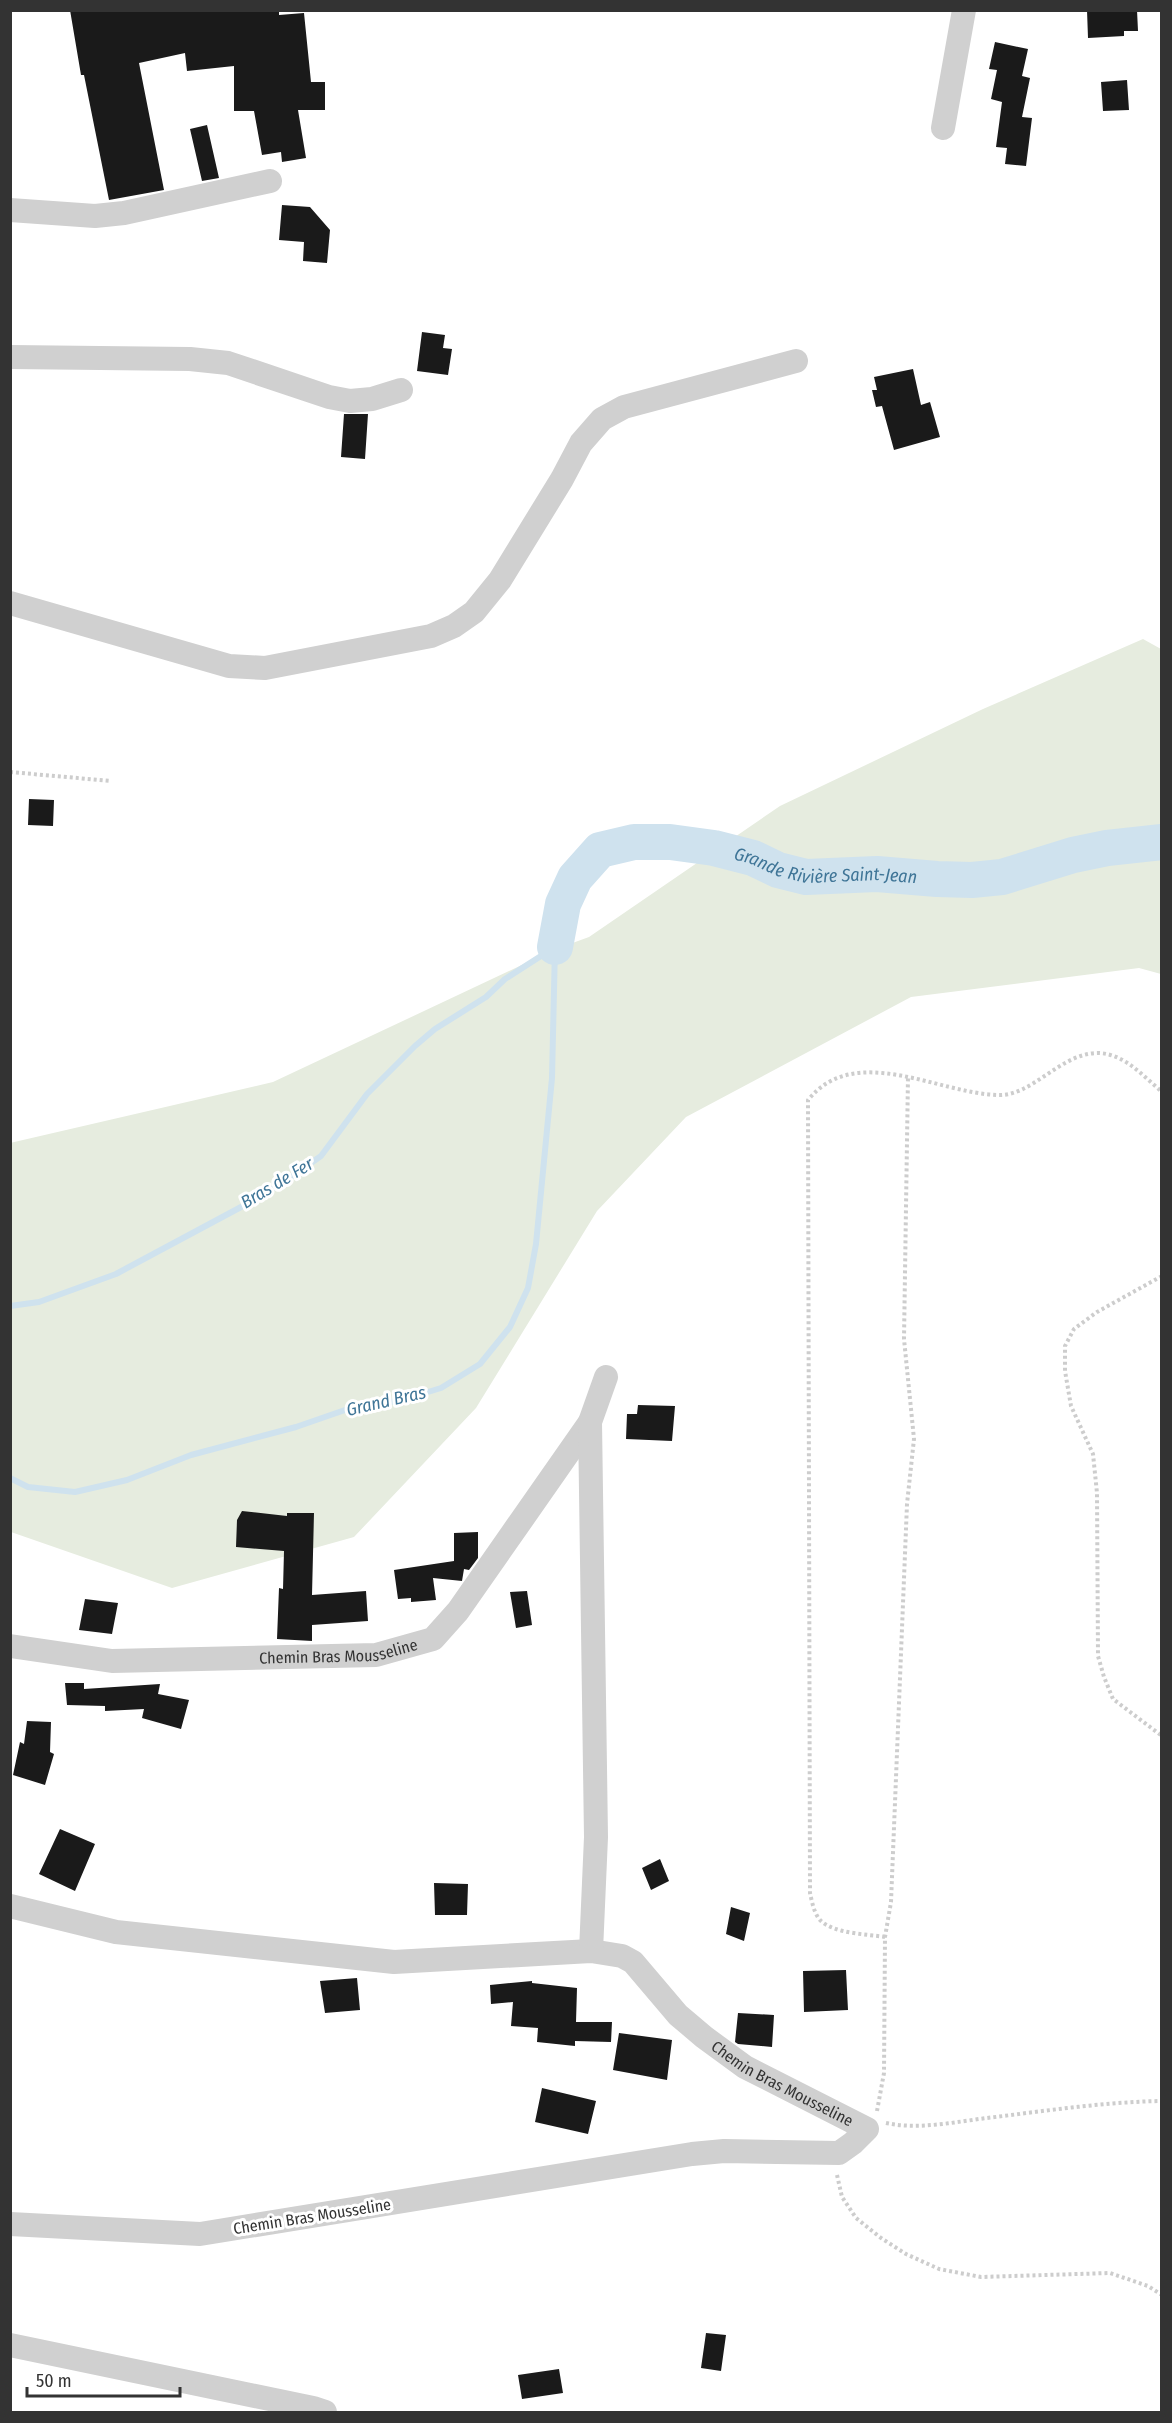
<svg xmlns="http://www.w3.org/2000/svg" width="1172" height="2423" font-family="'Fira Sans Condensed',sans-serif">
  <rect width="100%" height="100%" fill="#fff"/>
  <path fill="#e6ecdf" d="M1143,639L1161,649V974L1139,968L911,997L686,1117L597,1211L476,1408L354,1537L172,1588L11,1532L10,1143L273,1082L556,949L589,937L780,806L983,709Z"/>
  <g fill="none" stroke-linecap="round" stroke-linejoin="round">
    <path stroke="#cfe2ee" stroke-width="6" d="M10,1306L39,1302L116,1274L256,1199L291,1177L321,1156L367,1094L415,1046L435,1029L486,997L505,979L555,947
      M10,1478L28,1487L75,1492L127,1480L191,1455L296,1427L345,1410L402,1400L441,1388L480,1364L510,1327L528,1288L536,1244L552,1078L555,947"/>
    <path stroke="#cfe2ee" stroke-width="36" id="s1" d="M555,947L563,904L575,878L600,850L634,842H670L714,848L753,858L778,870L806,877L877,874L937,879L972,880L1002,877L1073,855L1107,848L1162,842"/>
  </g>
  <path fill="#1a1a1a" d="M70,10H279V15L304,13L311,82H325V110H298L306,158L282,162L281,152L262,155L254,111H234V66L187,71L185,53L139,63L164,190L109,200L84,75H81Z
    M1087,10H1137L1138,31H1124V36L1088,38Z
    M995,42L1028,49L1022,76L1030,78L1022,117L1032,118L1026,166L1005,164L1007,148L996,147L1002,102L991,99L997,70L989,69Z
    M1127,80L1129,110L1103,111L1101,82Z
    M207,125L219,178L202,181L190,129Z
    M282,205L310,207L330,230L327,263L303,261L304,242L279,240Z
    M422,332L445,335L443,348L452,349L448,375L417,371Z
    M913,369L921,405L930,402L940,437L894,450L882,406L876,407L872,390H877L874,377Z
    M344,414H368L365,459L341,457Z
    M29,799L54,800L53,826L28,825Z
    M638,1405L675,1406L672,1441L626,1439L627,1414H637Z
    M242,1511L287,1516V1513H314L312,1595L366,1591L368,1621L312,1625V1641L277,1639L279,1588L283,1589L284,1551L236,1547L237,1520Z
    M478,1532V1558L469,1570L464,1569L462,1581L433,1578L436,1600L411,1602V1598L398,1599L394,1570L454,1561V1533Z
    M527,1591L532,1625L516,1628L510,1592Z
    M85,1599L118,1603L112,1634L79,1630Z
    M65,1683H84V1689L160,1684L158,1694L189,1700L181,1729L142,1718L144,1709L105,1711V1706L67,1705Z
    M27,1721L51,1722L50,1752L54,1754L45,1785L13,1775L20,1742L24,1744Z
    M60,1829L95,1844L75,1891L39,1874Z
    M660,1859L669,1881L651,1890L642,1868Z
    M434,1883L468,1884L467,1915H435Z
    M731,1907L750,1913L744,1941L726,1934Z
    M846,1970L848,2010L804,2012L803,1971Z
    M357,1978L360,2010L325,2013L320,1981Z
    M532,1981V1983L577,1988L576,2022H612L611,2042L575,2041V2046L537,2042L538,2028L511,2026L513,2002L491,2004L490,1985Z
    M738,2013L774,2015L772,2047L738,2044L735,2042Z
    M619,2033L672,2040L667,2080L613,2070Z
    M542,2088L596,2101L588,2134L535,2122Z
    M706,2333L726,2335L721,2371L701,2368Z
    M559,2369L563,2393L522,2399L518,2375Z"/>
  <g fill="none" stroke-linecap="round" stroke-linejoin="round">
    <path stroke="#cdcdcd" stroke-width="4" stroke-dasharray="3 3" stroke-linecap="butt" d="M10,772L111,781
      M1162,1276L1097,1312L1074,1329L1065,1346V1371L1071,1406L1093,1454L1097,1493L1098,1656L1104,1677L1113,1699L1162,1736
      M885,1937C867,1934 834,1934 820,1920C814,1913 812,1902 810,1893L808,1100C855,1042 937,1093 997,1095C1032,1097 1059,1054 1097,1053C1124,1053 1143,1076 1162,1092
      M877,2111L884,2073L885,1937L891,1902L907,1504L914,1439L904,1339L908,1076
      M886,2123C919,2130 954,2122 987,2118C1045,2111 1103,2102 1162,2101
      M837,2175L842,2197L856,2218L881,2238L906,2254L939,2269L981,2277L1110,2273L1148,2286L1162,2295"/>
    <g stroke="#d0d0d0" stroke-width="24">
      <path d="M943,128L964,10"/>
      <path d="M10,210L95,216L124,213L270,181"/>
      <path d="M10,357L190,359L228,363L329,397L350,401L372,399L401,390"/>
      <path d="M10,603L229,666L265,668L431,636L454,626L474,612L500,580L562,479L581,443L602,419L624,407L796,361"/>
      <path id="s2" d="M10,1646L112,1661L376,1655L433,1639L458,1611L590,1422"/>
      <path id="s3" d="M10,1906L116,1932L394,1962L591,1951L622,1956L633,1962L678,2015L704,2037L745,2067L867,2129L853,2143L839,2153L724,2151L692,2154L200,2234L10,2224"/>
      <path d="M591,1951L596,1837L590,1422L606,1377"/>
      <path d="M10,2345L313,2408L325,2412"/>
    </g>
  </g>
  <g text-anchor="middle" stroke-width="6" stroke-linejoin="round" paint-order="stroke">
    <g font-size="16" fill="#333" stroke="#fff">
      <text dy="6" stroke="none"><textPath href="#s2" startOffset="330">Chemin Bras Mousseline</textPath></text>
      <text dy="6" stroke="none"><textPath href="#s3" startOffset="825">Chemin Bras Mousseline</textPath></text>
      <text transform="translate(312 2216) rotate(-9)" y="6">Chemin Bras Mousseline</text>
    </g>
    <g font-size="18" font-style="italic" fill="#3f7597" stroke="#fff">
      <text dy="6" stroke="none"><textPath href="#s1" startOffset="340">Grande Rivière Saint-Jean</textPath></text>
      <text transform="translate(277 1183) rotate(-31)" y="6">Bras de Fer</text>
      <text transform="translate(386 1401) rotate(-13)" y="6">Grand Bras</text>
    </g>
  </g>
  <rect width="1172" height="2423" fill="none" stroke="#333333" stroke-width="24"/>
  <path d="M27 2387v9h153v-9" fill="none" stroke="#333333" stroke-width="3"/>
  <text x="36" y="2387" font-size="18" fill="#333333" stroke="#ffffff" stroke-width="4.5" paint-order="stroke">50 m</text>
</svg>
